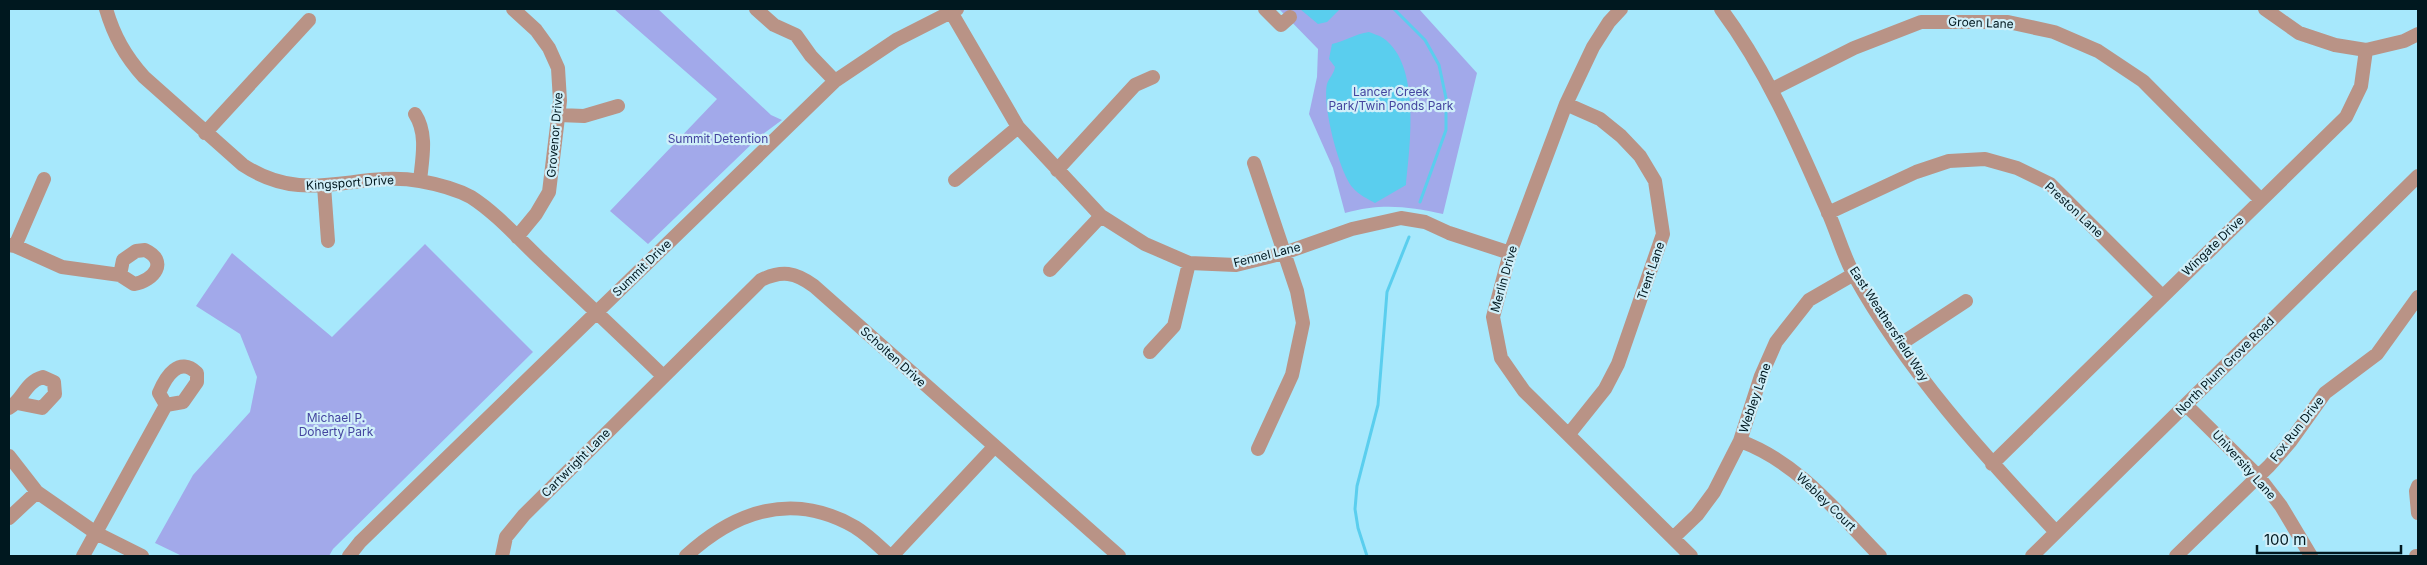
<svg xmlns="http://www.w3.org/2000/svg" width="2427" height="565" font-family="Inter,sans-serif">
  <rect width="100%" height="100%" fill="#a7e8fc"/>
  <path fill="#a2a9ea" d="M614,9H658L771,115L782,120L759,137L648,244L610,211L717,99Z
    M1279,9H1419L1477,73L1443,214C1408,206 1380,203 1345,213L1333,168L1309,114L1317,77L1318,49Z
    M425,244L533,352L333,549L329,556H182L155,543L193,475L250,412L257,377L240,334L196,306L232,253L332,337Z"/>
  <path fill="#5aceee" d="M1300,9H1339V10L1327,22L1318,24Z
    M1369,32C1373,34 1379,35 1383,38C1421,64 1410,145 1406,185L1375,203C1368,199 1359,195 1353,188C1339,172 1322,105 1327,84C1329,78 1334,74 1335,67L1329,59L1332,44C1345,41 1355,34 1369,32Z"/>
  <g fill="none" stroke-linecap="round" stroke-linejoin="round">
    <path stroke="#5aceee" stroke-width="3" d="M1394,9L1425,40L1439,65L1446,98V130L1420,202
      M1367,556L1358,528L1355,509L1357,486L1378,405L1387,292L1409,237"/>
    <path stroke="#b99386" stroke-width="14" d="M106,9C114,36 125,56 144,77L243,165C307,207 355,170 420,181C437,184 456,189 471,197C496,213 518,238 539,258C580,297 622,336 663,376
      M513,9L536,30L549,48L558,68L560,101L549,192L536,214L517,237
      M756,9L774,25L796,35L811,56L835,81
      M1265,9L1281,25L1290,17
      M1621,9L1609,22L1593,47L1566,104L1510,253L1493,317L1501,358L1524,391L1691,556
      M1721,9C1767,71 1797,141 1828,212C1837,232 1843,255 1854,275C1907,371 1982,453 2056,532
      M2265,9L2299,33L2335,45L2366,50
      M951,12L1018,127L1101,216L1145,244L1189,263L1236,265L1284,253L1352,229L1401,218L1425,222L1449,233L1510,253
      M1773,89L1854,48L1921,22H2008L2054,32L2098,51L2143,81L2261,200
      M1566,104L1600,119L1621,136L1640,156L1655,181L1663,234L1618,364L1605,389L1569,434
      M415,114C428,134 422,159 420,181
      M559,115L584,116L618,106
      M205,133L309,20
      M1254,163L1297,291L1303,323L1292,375L1258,449
      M1057,170L1135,85L1153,77
      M955,180L1018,127
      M324,186L328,241
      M1828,213L1916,172L1949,161L1985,159L2017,168L2050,184L2162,296
      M9,245L15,246L62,267L120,275L134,284C154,281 169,261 145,250L136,251L123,260L120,275
      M15,246L44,179
      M1050,270L1101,216
      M1899,345L1966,301
      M1150,352L1174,326L1189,263
      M2186,405L2258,476L2281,506L2311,556
      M9,408C23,400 25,382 43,377L54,382L55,394L42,408L17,403
      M1740,441C1798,462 1838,513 1880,556
      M9,456L37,492L96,533L142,556
      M1992,464L2346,117L2361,86L2366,50L2404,41L2418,34
      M2418,486L2416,491L2418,513
      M9,518L37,492
      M1673,538L1697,515L1714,492L1740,441L1761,376L1776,342L1809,300L1854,274
      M83,556L166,405L159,393C166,376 179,356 197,373V382L183,402L166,405
      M349,556L360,542L835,81L896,40L957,9
      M502,556L506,537L524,515L761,280C782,270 795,272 814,286L1119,556
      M686,556C735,511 793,491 855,527C868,535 879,546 890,556
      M892,556L994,447
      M2032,556L2418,176
      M2176,556L2269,466L2290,442L2325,393L2377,354L2418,297
      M2416,556H2418"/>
  </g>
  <g text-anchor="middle" stroke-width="4.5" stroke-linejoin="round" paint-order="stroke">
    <g font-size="12" fill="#00181f" stroke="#d0eff9">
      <text transform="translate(1981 23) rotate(2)" y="4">Groen Lane</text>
      <text transform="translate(555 135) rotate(-85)" y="4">Grovenor Drive</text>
      <text transform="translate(350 183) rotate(-4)" y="4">Kingsport Drive</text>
      <text transform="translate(2074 210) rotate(43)" y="4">Preston Lane</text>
      <text transform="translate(2213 246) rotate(-44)" y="4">Wingate Drive</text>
      <text transform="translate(1267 255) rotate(-14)" y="4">Fennel Lane</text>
      <text transform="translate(642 268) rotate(-44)" y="4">Summit Drive</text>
      <text transform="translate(1651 271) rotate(-71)" y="4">Trent Lane</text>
      <text transform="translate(1504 279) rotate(-74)" y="4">Merlin Drive</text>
      <text transform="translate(1889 324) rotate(57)" y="4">East Weathersfield Way</text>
      <text transform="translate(893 357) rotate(42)" y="4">Scholten Drive</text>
      <text transform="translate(2225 366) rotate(-45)" y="4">North Plum Grove Road</text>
      <text transform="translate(1755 398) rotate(-71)" y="4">Webley Lane</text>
      <text transform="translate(2297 429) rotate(-52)" y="4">Fox Run Drive</text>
      <text transform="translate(576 463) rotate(-45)" y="4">Cartwright Lane</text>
      <text transform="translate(2244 465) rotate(48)" y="4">University Lane</text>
      <text transform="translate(1826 502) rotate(44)" y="4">Webley Court</text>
    </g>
    <g font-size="12" fill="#44449f" stroke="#d0eff9">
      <text x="1391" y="96">Lancer Creek<tspan x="1391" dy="14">Park/Twin Ponds Park</tspan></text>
      <text x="718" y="143">Summit Detention</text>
      <text x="336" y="422">Michael P.<tspan x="336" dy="14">Doherty Park</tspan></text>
    </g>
  </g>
  <rect width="2427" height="565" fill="none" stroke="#00181f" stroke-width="20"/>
  <path d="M2257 545v8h144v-8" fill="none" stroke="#00181f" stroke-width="2.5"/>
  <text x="2264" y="545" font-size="15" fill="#00181f" stroke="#d0eff9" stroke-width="4" paint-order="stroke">100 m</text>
</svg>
